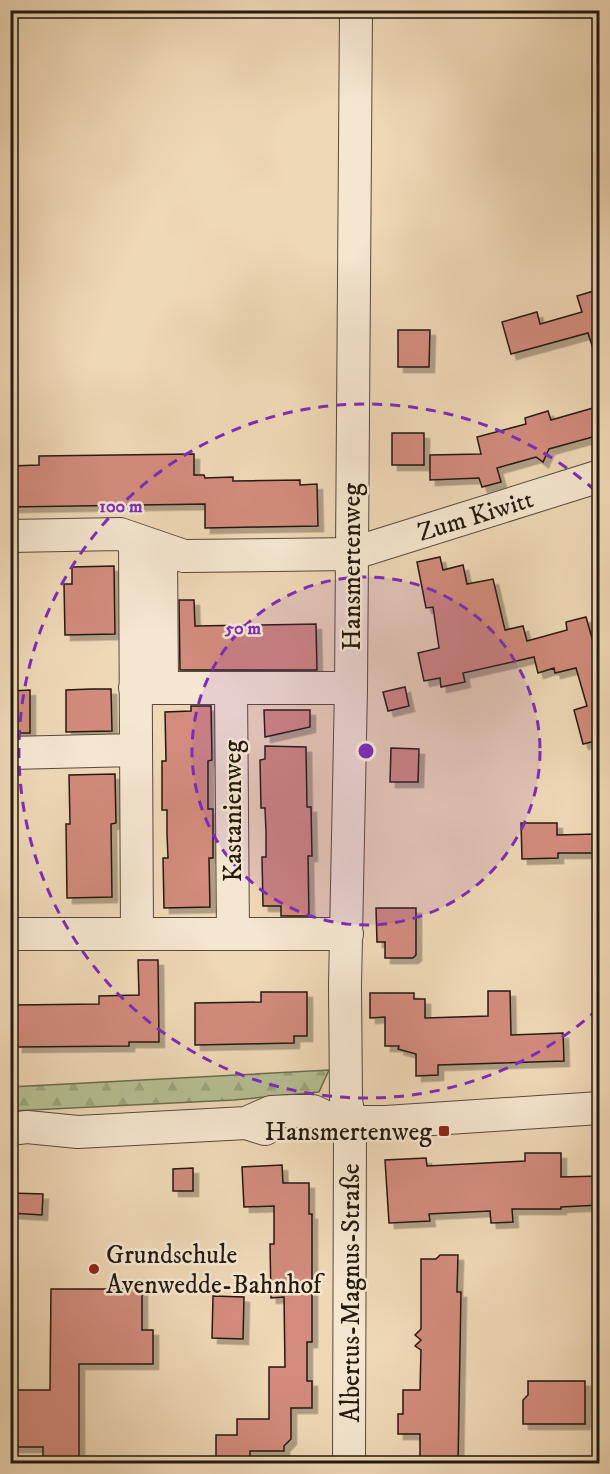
<svg xmlns="http://www.w3.org/2000/svg" width="610" height="1474" font-family="'IM FELL DW Pica',serif">
  <defs>
    <pattern id="forest-firs" width="22" height="20" patternUnits="userSpaceOnUse" patternTransform="scale(1.5)"><rect width="22" height="20" fill="#b5bf91"/><path d="M5 1l3.5 6h-7zM16 11l3.5 6h-7z" fill="#9ba47c"/></pattern>
    <filter id="shadow"><feDropShadow dx="5.5" dy="5.5" stdDeviation="0" flood-color="#0004"/></filter>
  </defs>
  <rect width="100%" height="100%" fill="#efd8b6"/>
  <filter id="stains"><feTurbulence type="fractalNoise" baseFrequency=".00333" numOctaves="4"/><feColorMatrix values="0 0 0 0 .2 0 0 0 0 .09 0 0 0 0 .02 0 0 0 .5 -.17"/></filter>
  <radialGradient id="worn" r=".72"><stop offset=".6" stop-color="#630" stop-opacity="0"/><stop offset="1" stop-color="#630" stop-opacity=".3"/></radialGradient>
  <path fill="url(#forest-firs)" stroke="#6c6c50" stroke-width="1.5" d="M329,1070L319,1092L234,1100L11,1111L10,1087Z"/>
  <path fill="#d28b7c" stroke="#231a10" stroke-width="1.5" filter="url(#shadow)" d="M600,289V354L595,355L588,333L511,354L502,322L537,312L540,324L582,312L577,296Z
    M398,330H430L429,367H398Z
    M600,406V435L549,449L543,462L536,457L497,468L501,482L482,487L479,478L430,480V455L481,454L477,437L526,424L525,418L548,411L551,420Z
    M392,433H424V465H392Z
    M194,454V475H204L205,478L233,477V481L300,480V485L317,484L318,526L205,528V504L10,507V466L39,465V456Z
    M440,557L443,570L463,565L467,584L493,579L505,630L523,626L527,641L567,630L566,622L586,617L600,666V740L583,744L574,710L587,706L576,668L555,673L554,668L538,673L534,657L463,673L465,682L441,687L440,678L424,681L418,653L439,648L433,607L426,608L417,562Z
    M114,566L115,634L65,635L64,584H72V567Z
    M179,600H194L195,626L316,624L317,670H180Z
    M405,687L409,706L388,711L383,692Z
    M91,689H111L112,731L66,732V690Z
    M30,690V733H10V691Z
    M191,706H211L212,760L208,761V809H213V858H209L210,907L164,908L163,858H168L167,834V810H162V761H166L165,712L191,711Z
    M264,710H310V727L265,737Z
    M265,746L306,747L307,807H311L312,856H308L309,916H281V906H263L262,857H266V832L265,808H261L260,760L265,759Z
    M391,748L419,749L418,782H390Z
    M115,774L116,823L111,824L112,897L67,898L66,824H70L69,775Z
    M521,823H557V835L596,834V853H558V858L522,859Z
    M376,908H416V955L413,958H385V942H377Z
    M138,960H158L159,1042H129V1046L17,1047L16,1005L99,1004V996L139,995Z
    M488,991H510L511,1035L563,1033L564,1061L438,1065V1075L416,1076V1054L398,1049L399,1046H385V1017L370,1018V993H414V999H425V1018L488,1016Z
    M261,992H307V1036H294V1043L195,1045V1003L261,1002Z
    M525,1153H561V1177L600,1176V1205L561,1207V1209H512L513,1222L491,1223L490,1211L429,1214L430,1221L389,1223L385,1160L426,1158L427,1166L525,1161Z
    M282,1165L283,1183H309V1214H312V1342H307V1381H312V1408H291V1439L284,1446V1451H250V1464H223V1460H216V1435H237V1419H269V1367H285L284,1297L271,1298L270,1244H274V1206L244,1207L242,1167Z
    M193,1168V1191H173V1169Z
    M10,1193L43,1194L42,1215L10,1213Z
    M440,1255H458L457,1292H461L458,1464H420V1434H398V1414H403V1390H420L421,1350L415,1346L421,1340L415,1335L421,1329V1259H436Z
    M51,1289H142V1330H153V1364H79V1464H43V1447H10V1390H50Z
    M213,1296L244,1297L243,1339L212,1338Z
    M528,1381H585V1424H523V1400L528,1395Z"/>
  <g fill="none" stroke-linecap="round" stroke-linejoin="round">
    <defs>
      <path id="minor" d="M10,536L120,534L184,556L351,554L600,476
        M135,540L137,934
        M161,550L162,688
        M135,688H351
        M231,689L233,934
        M10,753L135,750
        M10,934H347
        M246,1123L271,1112L293,1111H313L336,1122H386L600,1108
        M10,1129L27,1127L78,1132L246,1123L265,1129
        M349,1464L350,1123L346,1100L345,986L351,688L356,10"/>
    </defs>
    <use href="#minor" stroke="#564a3a" stroke-width="34"/>
    <use href="#minor" stroke="#f5e6d0" stroke-width="32"/>
  </g>
  <circle cx="366" cy="751" r="174" fill="#7b2cbf" fill-opacity=".12"/>
  <g fill="none" stroke="#7b2cbf" stroke-width="3" stroke-dasharray="10 8">
    <circle cx="366" cy="751" r="174"/>
    <path d="M598 1009A347 347 0 1 1 598 493"/>
  </g>
  <g fill="#8f2418" stroke="#f5e6d0" stroke-width="2">
    <rect x="438" y="1125" width="12" height="12" rx="3"/>
    <circle cx="94" cy="1269" r="6"/>
  </g>
  <g text-anchor="middle" stroke-width="5" stroke-linejoin="round" paint-order="stroke">
    <g font-size="26" fill="#231a10" stroke="#f5e6d0">
      <text transform="translate(475 515) rotate(-17)" y="9">Zum Kiwitt</text>
      <text transform="translate(351 567) rotate(-90)" y="9">Hansmertenweg</text>
      <text transform="translate(232 811) rotate(-90)" y="9">Kastanienweg</text>
      <text transform="translate(350 1293) rotate(-90)" y="9">Albertus-Magnus-Straße</text>
    </g>
    <g font-size="26" fill="#231a10" stroke="#f5e6d0" text-anchor="end">
      <text x="432" y="1140">Hansmertenweg</text>
      <text x="106" y="1263" text-anchor="start">Grundschule<tspan x="106" dy="30">Avenwedde-Bahnhof</tspan></text>
    </g>
  </g>
  <circle cx="366" cy="751" r="9" fill="#7b2cbf" stroke="#f5e6d0" stroke-width="3"/>
  <g font-size="18" text-anchor="middle" font-weight="bold" fill="#7b2cbf" stroke="#f5e6d0" stroke-width="5" stroke-linejoin="round" paint-order="stroke">
    <text x="121" y="512">100 m</text>
    <text x="243" y="634">50 m</text>
  </g>
  <rect width="610" height="1474" fill="none" stroke="#efd8b6" stroke-width="36"/>
  <rect x="12" y="12" width="586" height="1450" fill="none" stroke="#231a10" stroke-width="3"/>
  <rect x="18" y="18" width="574" height="1438" fill="none" stroke="#231a10" stroke-width="1.5"/>
  <rect width="100%" height="100%" filter="url(#stains)"/>
  <rect width="100%" height="100%" fill="url(#worn)"/>
</svg>
